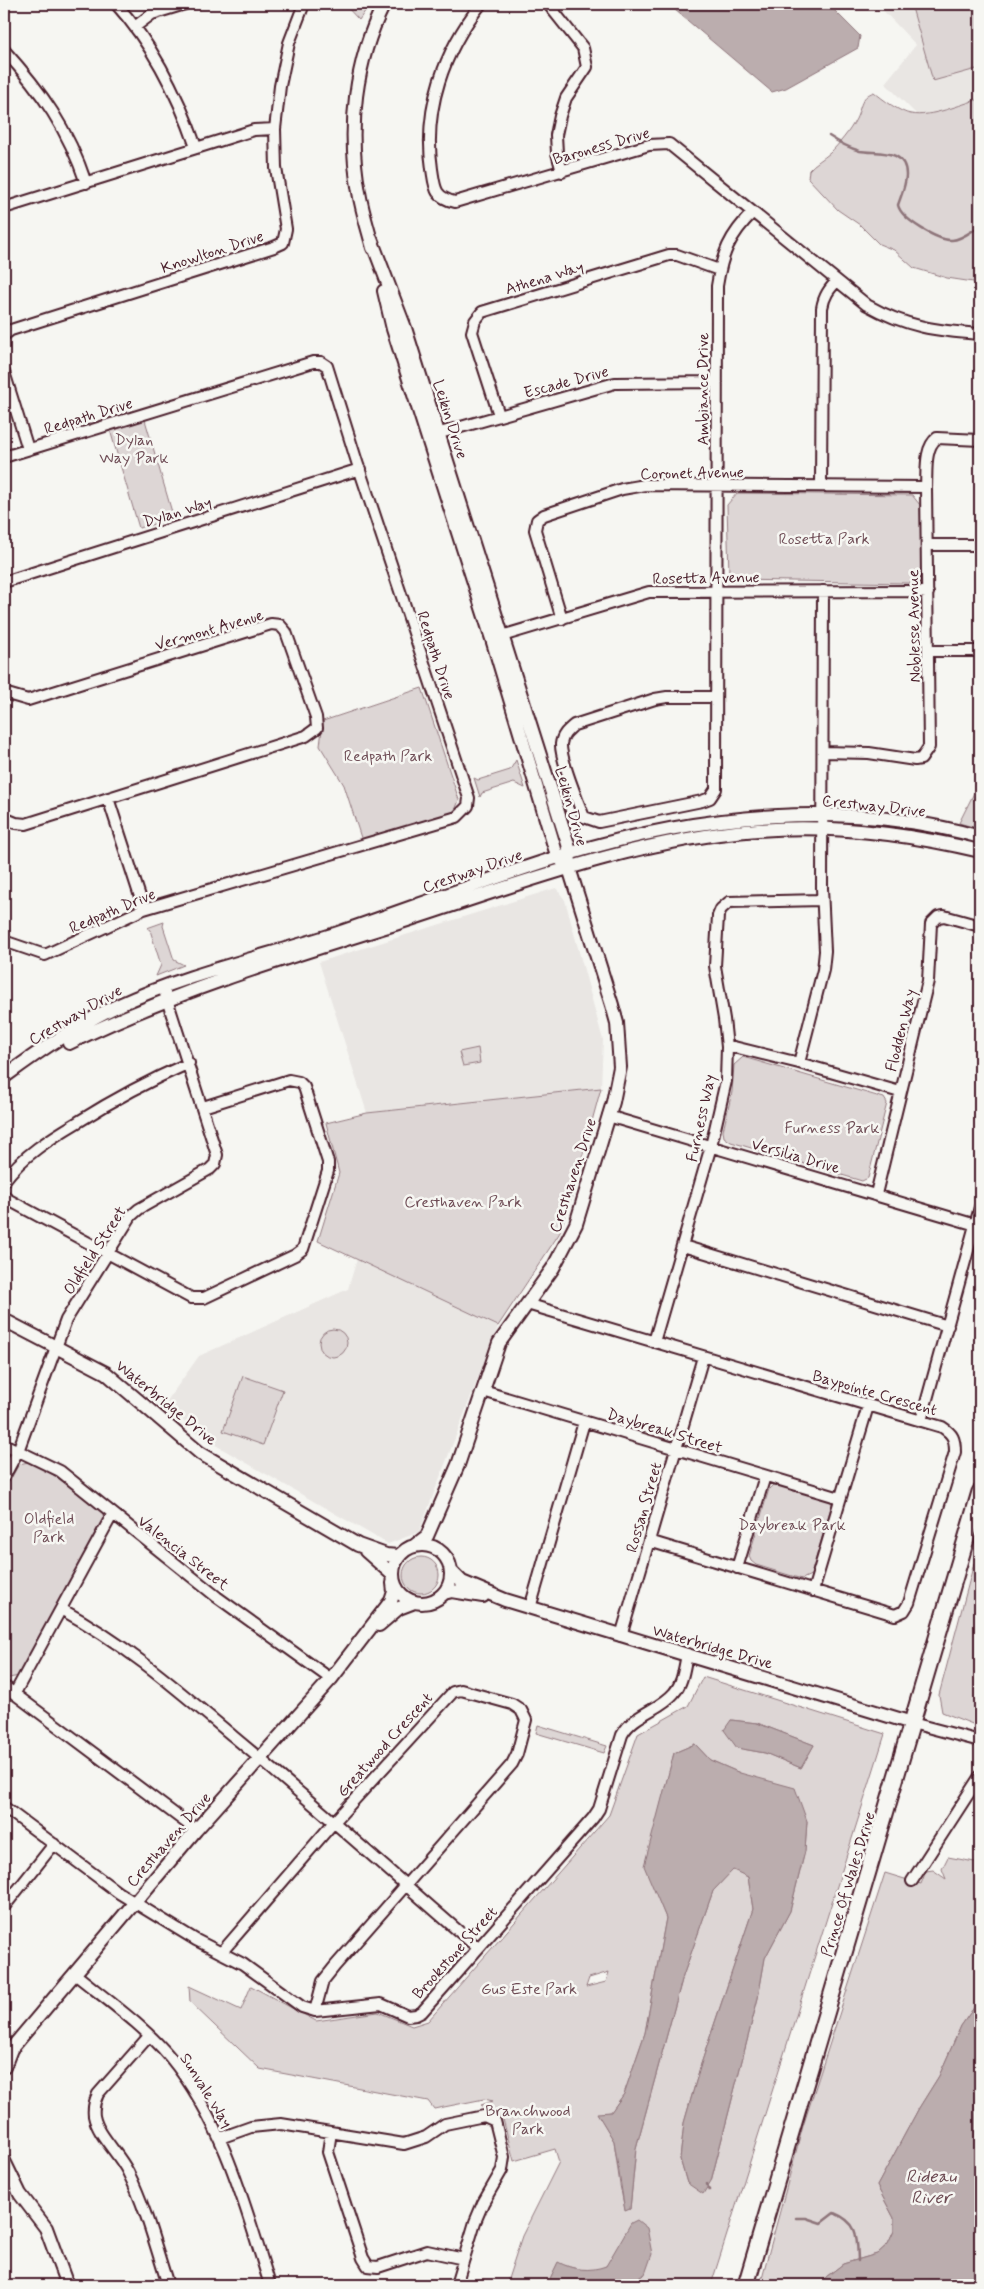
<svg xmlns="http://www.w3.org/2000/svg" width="984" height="2289" font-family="Mynerve,sans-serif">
  <rect width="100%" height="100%" fill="#f6f6f2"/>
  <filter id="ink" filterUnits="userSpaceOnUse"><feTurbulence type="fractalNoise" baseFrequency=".02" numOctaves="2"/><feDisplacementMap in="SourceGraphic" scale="10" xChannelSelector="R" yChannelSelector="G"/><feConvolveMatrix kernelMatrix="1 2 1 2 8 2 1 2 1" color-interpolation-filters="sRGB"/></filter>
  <g filter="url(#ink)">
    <path fill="#e9e6e3" d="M877,4H980V101L920,118L885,83L916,45Z
      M556,888L565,900L603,1040L601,1088L367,1113L319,962Z
      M357,1259L498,1326L419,1532L388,1544L205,1439L164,1405L199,1356L348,1289Z"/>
    <path fill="#ddd6d5" stroke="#947a80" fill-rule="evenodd" d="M344,4H370L359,20Z
      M911,4H980V68L933,81Z
      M874,92C882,99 901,113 911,114C930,118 961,104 980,99V283L947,278L914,268L894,250L879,244L860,225L838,210L808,178L809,170C815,163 823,159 830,153C839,144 850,131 856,119C862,106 860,97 874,92Z
      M145,420L174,519L139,528L110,430Z
      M737,493L912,495L920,505L922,571L910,583L734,580L729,575L727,505Z
      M422,688L459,800L453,816L363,844L344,785L320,746L323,721Z
      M516,760L525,788L514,783L482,793L480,797L474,778L478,780L510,770Z
      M980,781V829L959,823Z
      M164,922L163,926L174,960L184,965L156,976L161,965L150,930L147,928Z
      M478,1048L480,1063L463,1066L459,1052Z
      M743,1057L884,1098L887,1103L868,1178L862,1181L731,1142L724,1137L723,1131L732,1092L734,1065Z
      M601,1088L571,1198L559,1234L498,1326L318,1241L339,1173L326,1123L367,1113Z
      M319 1343a14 14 0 1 1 28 0a14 14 0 1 1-28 0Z
      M243,1376L283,1390L263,1445L223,1431Z
      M33,1461L101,1508L104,1518L19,1676L4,1679V1491L19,1464Z
      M778,1484L829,1499L832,1504L811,1575L802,1579L756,1565L751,1561L749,1556L769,1489L773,1485Z
      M403 1575a18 18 0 1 1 36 0a18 18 0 1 1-36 0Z
      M974,1563L980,1565V1727L942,1712L939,1695Z
      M703,1677L885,1734L711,2285H626L645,2274L617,2248C614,2253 610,2262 606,2266C595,2275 570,2268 558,2263L547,2285H506L522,2236L559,2162L555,2149L514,2161L503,2119L481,2105L493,2101L484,2099L434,2109L428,2101L260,2069L190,2002L189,1986L241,2010L251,1986L316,2021L378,2012L412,2026L428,2021L609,1815L638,1734L688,1706ZM731,1720L757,1723L814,1745L801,1768L765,1753L737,1748ZM695,1744L710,1760L740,1773L807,1821L805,1851L790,1911L765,1958L758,1998L711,2181L687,2183L680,2159L684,2123L701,2064L753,1909L748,1877L733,1869L713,1891L683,1976L636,2148L630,2209L625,2210L620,2185L614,2141L598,2114L611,2112L624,2094L645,2033L666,1918L645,1866L674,1753ZM609,1972L606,1982L586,1987L589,1978Z
      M538,1725L607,1746L604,1753L536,1733Z
      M948,1857L980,1863V1999L961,2026L939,2076L919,2108L877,2186L894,2218V2231L888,2244L877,2254L843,2264L826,2277L821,2285H760L803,2126L885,1873L921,1884L926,1871L933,1870L946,1879L942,1869Z"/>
    <path fill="#bbadae" stroke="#8e747a" d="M668,4H828L860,36L858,48L786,88L772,92Z
      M731,1720L757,1723L814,1745L801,1768L765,1753L737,1748L724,1730Z
      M695,1744L710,1760L740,1773L795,1788L807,1821L805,1851L790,1911L765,1958L758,1998L711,2181L703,2194L687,2183L680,2159L684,2123L701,2064L753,1909L748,1877L733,1870L713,1891L683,1976L636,2148L630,2209L625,2211L614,2141L597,2113L611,2112L624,2094L645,2033L666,1918L644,1866L674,1753Z
      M980,1999V2285H821L826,2277L843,2264L877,2254L888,2244L894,2231V2218L877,2186L919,2108L939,2076L961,2026Z
      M637,2220L647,2228L652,2254L645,2274L626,2285H547L558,2262C573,2270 590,2272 606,2266L631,2223Z"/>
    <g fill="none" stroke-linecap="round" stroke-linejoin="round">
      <path stroke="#8e747a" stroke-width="2.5" d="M829,136C838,142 849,148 860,151C877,154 906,148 906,175C906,185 901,196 898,205C901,219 938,241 952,240C961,240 973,230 980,226
        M707,2184L709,2190
        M796,2218H806L821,2223L834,2213C859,2223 857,2237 858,2261"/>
      <defs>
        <path id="minor" d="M116,4C153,45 178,95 196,147
          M481,4C444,51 423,109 432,169C435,188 434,197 455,202L649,145L669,144L867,305C906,327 937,331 980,334
          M548,4L583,48L587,67L566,98L560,116L556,135L557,153L562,172
          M136,26L152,14L185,4
          M4,50C42,92 68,129 86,183
          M4,208L254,130L275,129
          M4,335L11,330L274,247L283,243L286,229L276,168L275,129L280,86L289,43L304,4
          M4,372L28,449
          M499,415L472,332L475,321L482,312L669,255H677L719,270
          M433,435L615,383L717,382
          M4,457L313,362H321L327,366L357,462L469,798L468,806L457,817L144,909L45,955L4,941
          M821,486L822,308C824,296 829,289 837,281
          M927,545H980
          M4,582L360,469
          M562,619L535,530L537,520L544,515L622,489L645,485L926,487
          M495,638L649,592L914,591L928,593
          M929,651H980
          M4,693L28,700L271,624L280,625L286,632L316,717L317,728L306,736L26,824L16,823L4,818
          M716,697H667L655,699L574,725C567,731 562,735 561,744C560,757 578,803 584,817L599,822L702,801L710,798L716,789L717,286C722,254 729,236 753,212
          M823,752L869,753L915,760L921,759L929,747L926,487C927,471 924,448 937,438L980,440
          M108,798L144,909
          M727,1047H734L799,1063L900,1092
          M799,1063L823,970L825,951L822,888L823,591
          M608,1116L976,1225
          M4,1181C22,1156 51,1138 78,1122C116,1098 148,1081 189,1063
          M876,1194L928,981L931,924L938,917L944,916L980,926
          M4,1195L7,1199L191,1298H204L295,1255L303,1249L328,1171V1162L304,1087L299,1082L289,1080L203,1107
          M683,1246L948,1326
          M527,1304L942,1427C953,1434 955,1439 955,1452L909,1603L904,1611L895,1615L649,1541
          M654,1342L711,1146L726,1081L727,1047L724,1019L715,966L718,916L721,909L729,902L822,900
          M483,1391L840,1498
          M921,1421L980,1207
          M4,1444L60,1471L217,1597L331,1679
          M4,1477L18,1451L66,1320L131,1216L139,1209L210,1169L215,1164L217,1155L163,987
          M737,1568L765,1476
          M813,1591L868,1406
          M530,1608L584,1422
          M61,1609C127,1645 177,1689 234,1737C317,1806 397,1878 478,1948
          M621,1636L703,1357
          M4,1686L196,1830
          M15,1693L112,1515
          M912,1723L980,1741
          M4,1807L119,1893L196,1940L243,1964L302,2007L315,2011L381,2004L408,2016L416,2015L422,2012L593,1818L599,1809L622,1735C633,1714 660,1710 674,1693C683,1683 684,1668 687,1655
          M912,1881L980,1776
          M4,1907L54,1844
          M221,1953L334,1822L453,1692L461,1690L512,1704L521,1710L526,1720L517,1754L512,1764L335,1966L323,1981L315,2011
          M75,1974C107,2000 143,2025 170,2057C224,2123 245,2206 270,2285
          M149,2036L98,2094C94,2102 93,2108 94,2116C98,2136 119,2153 128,2172C146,2208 156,2248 168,2285
          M331,2132L328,2152L363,2258L368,2266L378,2267L427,2251L464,2259
          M220,2138L251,2127L281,2124L404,2144L426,2137L445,2124L484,2116L495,2121L504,2157L502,2170L483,2203L475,2222L456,2285"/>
        <path id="tertiary" d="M371,239L405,328L568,844L570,854L569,868L612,1005L617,1023L620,1067L613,1102L576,1224L553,1268L499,1343L458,1465L427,1536L414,1546
          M373,248C368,229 362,211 359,192C347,129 355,61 384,4
          M384,291L393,329L492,639L555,849L558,857L564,863
          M69,1043C173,992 285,958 395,924C513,886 634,839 758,830C833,824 908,834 980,851
          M4,1077C35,1054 82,1022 117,1006C188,973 264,957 338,933C414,907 490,878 568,854C699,814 846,799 980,837
          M4,1320L106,1373L200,1453L358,1545L386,1555L398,1556
          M393 1574a29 29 0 1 1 58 0a29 29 0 1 1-58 0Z
          M366,1551L392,1574
          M451,1571L462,1582L505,1600L912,1723
          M444,1593L452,1591L483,1596
          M379,1625L399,1608L412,1603
          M4,2067L11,2049L196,1830L331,1679L391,1601L394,1592L393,1583
          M4,2161L20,2194L46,2228L67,2285"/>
        <path id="primary" d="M746,2285L980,1492"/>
      </defs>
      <use href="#minor" stroke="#4a1f2b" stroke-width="14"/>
      <use href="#tertiary" stroke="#4a1f2b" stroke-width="16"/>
      <use href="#primary" stroke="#4a1f2b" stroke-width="19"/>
      <use href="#minor" stroke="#f6f6f2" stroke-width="10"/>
      <use href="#tertiary" stroke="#f6f6f2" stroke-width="12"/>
      <use href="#primary" stroke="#f6f6f2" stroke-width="15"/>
    </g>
  </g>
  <g text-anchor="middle" stroke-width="5" stroke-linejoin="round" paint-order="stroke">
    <g font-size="16" fill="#4a1f2b" stroke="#f6f6f2">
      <text transform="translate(601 145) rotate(-16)" y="6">Baroness Drive</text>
      <text transform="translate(212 251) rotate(-18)" y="6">Knowlton Drive</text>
      <text transform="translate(544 277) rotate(-17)" y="6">Athena Way</text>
      <text transform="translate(566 381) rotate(-15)" y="6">Escade Drive</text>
      <text transform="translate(702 389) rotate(-90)" y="6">Ambiance Drive</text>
      <text transform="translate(88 415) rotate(-17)" y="6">Redpath Drive</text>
      <text transform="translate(451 419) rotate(72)" y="6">Leikin Drive</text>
      <text transform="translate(692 472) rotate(-1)" y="6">Coronet Avenue</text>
      <text transform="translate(177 511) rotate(-17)" y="6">Dylan Way</text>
      <text transform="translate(706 577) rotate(-1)" y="6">Rosetta Avenue</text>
      <text transform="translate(913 626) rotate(-91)" y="6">Noblesse Avenue</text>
      <text transform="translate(209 629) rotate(-16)" y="6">Vermont Avenue</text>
      <text transform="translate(437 655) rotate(72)" y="6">Redpath Drive</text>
      <text transform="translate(874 805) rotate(6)" y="6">Crestway Drive</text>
      <text transform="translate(572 806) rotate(74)" y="6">Leikin Drive</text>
      <text transform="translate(472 870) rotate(-19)" y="6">Crestway Drive</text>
      <text transform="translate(112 910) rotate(-23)" y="6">Redpath Drive</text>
      <text transform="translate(75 1014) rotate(-30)" y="6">Crestway Drive</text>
      <text transform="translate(900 1030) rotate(-76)" y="6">Flodden Way</text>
      <text transform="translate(700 1118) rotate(-78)" y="6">Furness Way</text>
      <text transform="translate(796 1155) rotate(16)" y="6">Versilia Drive</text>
      <text transform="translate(572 1175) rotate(-72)" y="6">Cresthaven Drive</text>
      <text transform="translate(94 1250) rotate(-57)" y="6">Oldfield Street</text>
      <text transform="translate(875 1392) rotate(16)" y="6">Baypointe Crescent</text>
      <text transform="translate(167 1402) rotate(39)" y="6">Waterbridge Drive</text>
      <text transform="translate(665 1430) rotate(17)" y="6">Daybreak Street</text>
      <text transform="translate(643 1507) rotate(-74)" y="6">Rossan Street</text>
      <text transform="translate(184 1552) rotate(38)" y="6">Valencia Street</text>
      <text transform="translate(713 1646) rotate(16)" y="6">Waterbridge Drive</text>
      <text transform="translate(384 1744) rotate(-48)" y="6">Greatwood Crescent</text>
      <text transform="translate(168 1839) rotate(-49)" y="6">Cresthaven Drive</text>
      <text transform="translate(847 1884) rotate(-73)" y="6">Prince Of Wales Drive</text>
      <text transform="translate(454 1952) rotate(-48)" y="6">Brookstone Street</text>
      <text transform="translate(207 2090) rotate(58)" y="6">Sunvale Way</text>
    </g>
    <g font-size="16" fill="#6f4d56" stroke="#f6f6f2">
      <text x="134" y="445">Dylan<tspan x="134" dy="18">Way Park</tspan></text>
      <text x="824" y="544">Rosetta Park</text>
      <text x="388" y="761">Redpath Park</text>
      <text x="832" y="1133">Furness Park</text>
      <text x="463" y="1207">Cresthaven Park</text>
      <text x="49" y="1524">Oldfield<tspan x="49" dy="18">Park</tspan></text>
      <text x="792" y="1530">Daybreak Park</text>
      <text x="529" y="1994">Gus Este Park</text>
      <text x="528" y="2116">Branchwood<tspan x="528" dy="18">Park</tspan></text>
    </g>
    <g font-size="18" font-style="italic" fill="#6c4a52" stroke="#f6f6f2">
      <text x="931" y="2182">Rideau<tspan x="931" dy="21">River</tspan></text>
    </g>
  </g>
  <rect width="984" height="2289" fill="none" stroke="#f6f6f2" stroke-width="20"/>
  <rect x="10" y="10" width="964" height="2269" fill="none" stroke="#4a1f2b" stroke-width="2" filter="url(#ink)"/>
</svg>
